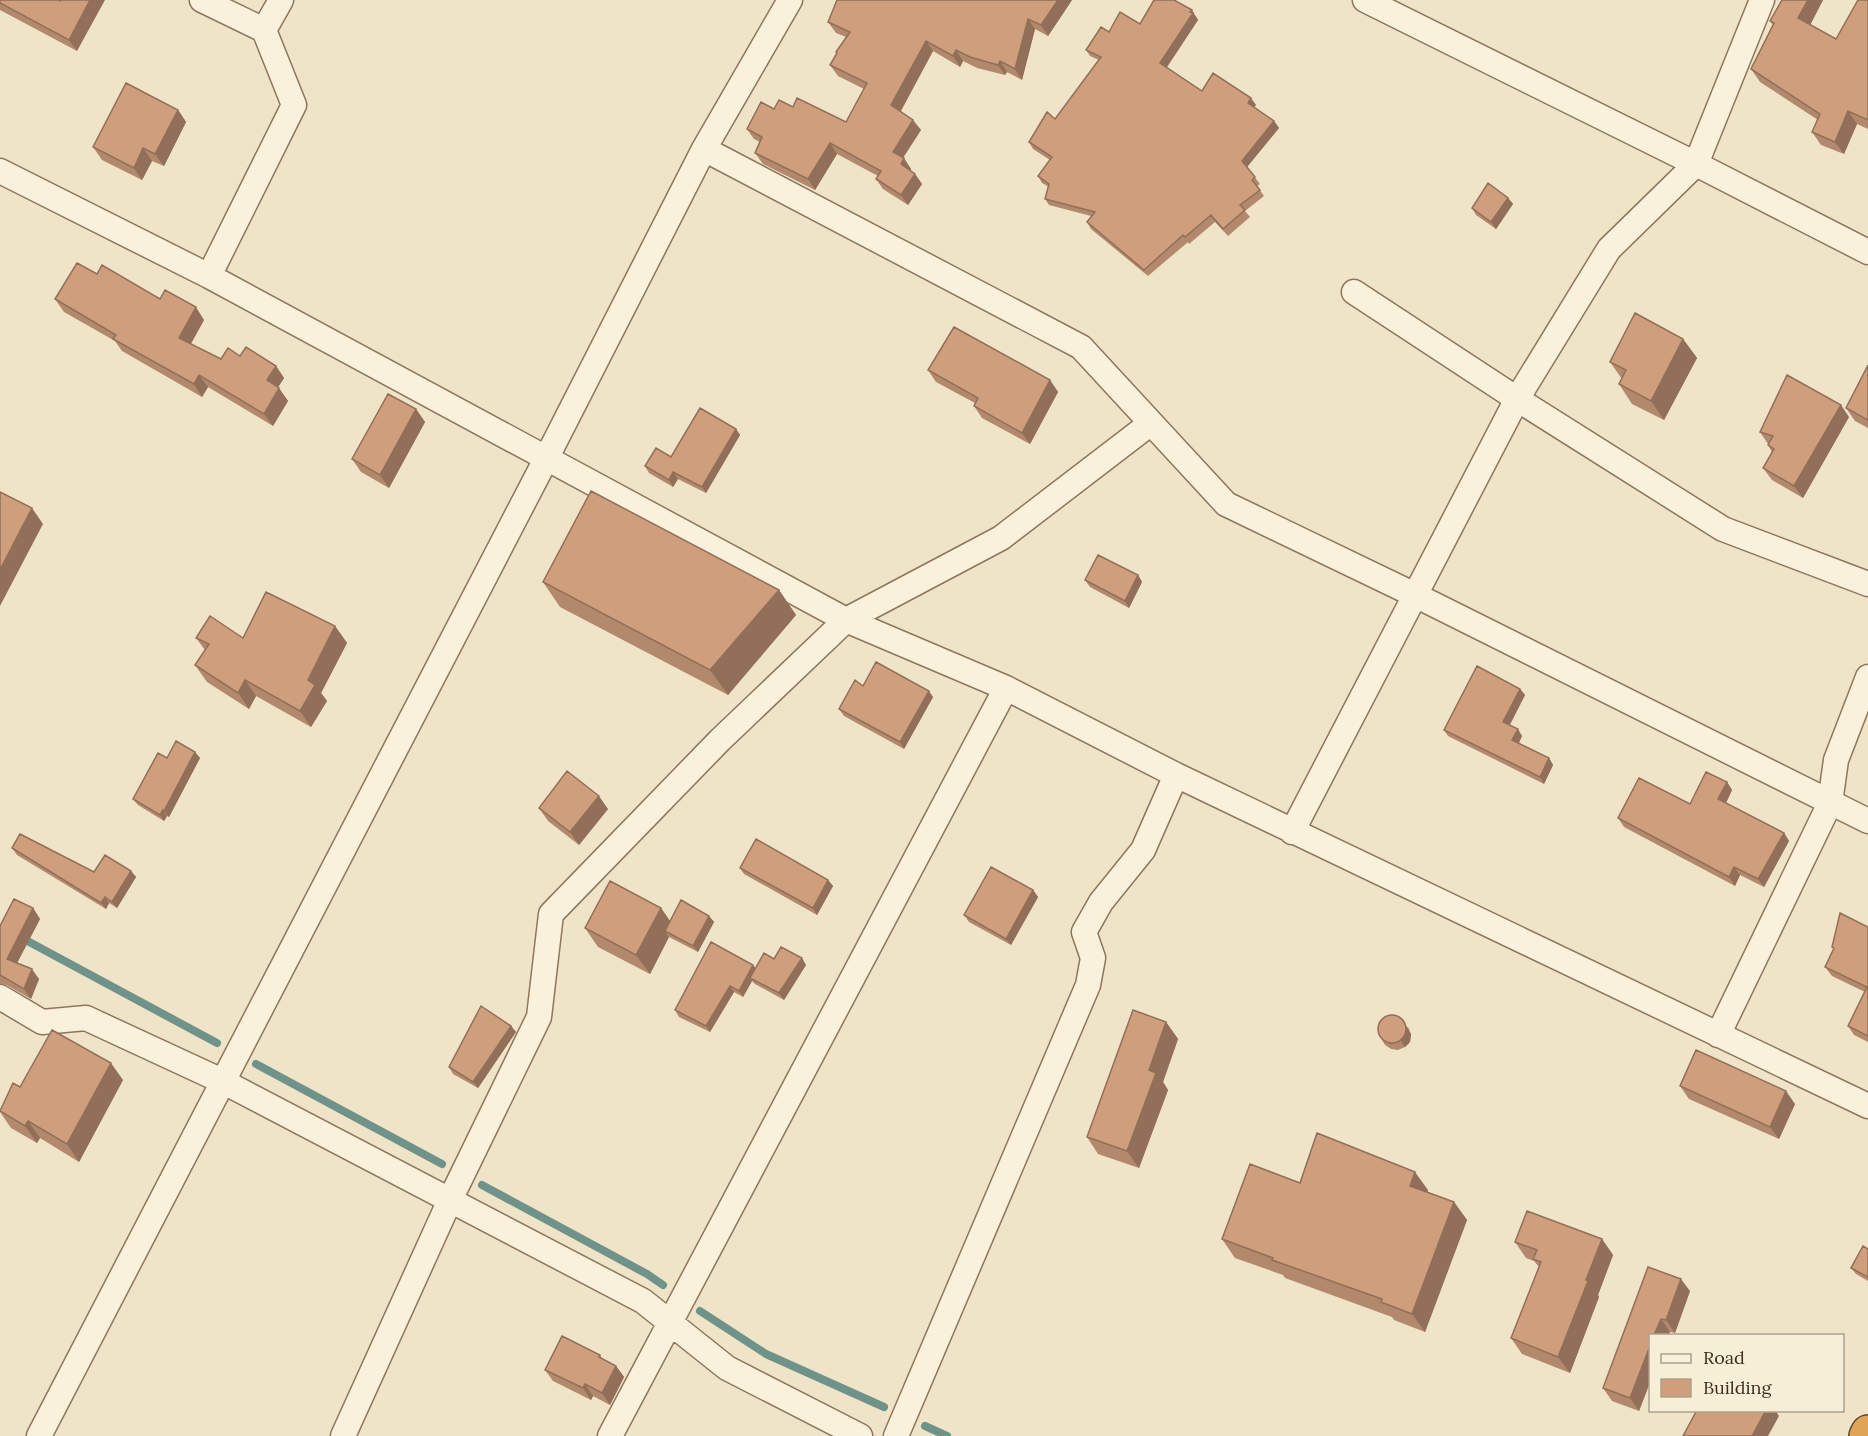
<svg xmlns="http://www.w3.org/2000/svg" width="1868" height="1436" font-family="Lora,serif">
  <rect width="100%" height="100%" fill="#f0e4c8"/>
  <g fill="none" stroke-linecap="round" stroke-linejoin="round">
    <path stroke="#6f938a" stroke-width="8" d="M20,937L217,1043
      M256,1064L442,1164
      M482,1185L647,1274L663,1285
      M700,1311L766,1354L884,1407
      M925,1426L947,1436"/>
    <defs>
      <path id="street" d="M202,0L264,30L294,105L209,276
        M1365,0L1696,164L1868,252
        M264,30L281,0
        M704,149L1081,347L1226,504L1415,595L1868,821
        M0,171L209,276L846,620L1006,688L1176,775L1868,1106
        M1354,292L1517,399L1723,529L1868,584
        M1292,832L1517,399L1609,249L1696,164L1762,0
        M0,997L42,1022L86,1018L222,1081L643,1301L727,1368L860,1436
        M1718,1035L1830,803L1836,760L1868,677
        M39,1436L546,459L704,149L790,0
        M343,1436L450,1200L539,1017L551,914L720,740L846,620L1001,538L1151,423
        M610,1436L1006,688
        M896,1436L1088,985L1093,958L1084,932L1101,902L1143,850L1176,775"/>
      <path id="highway" d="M1866,1436L1868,1432"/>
    </defs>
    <use href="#street" stroke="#8d765c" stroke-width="27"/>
    <use href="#highway" stroke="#5b4430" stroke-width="36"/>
    <use href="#street" stroke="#faf1dc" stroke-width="24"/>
    <use href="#highway" stroke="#e0a458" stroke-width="33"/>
  </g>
  <path fill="#b2896c" d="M0,0L60,1L77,51L0,10Z
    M1072,0L1048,36L1035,29L1022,80L1007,72L1005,75L977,68L963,61L960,67L933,51L901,111L921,130L903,158L911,169L910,170L915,174L922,184L908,205L883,189L876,179L878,176L837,154L815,190L763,164L755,153L760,142L754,139L747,129L774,109L793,107L846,122L864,89L838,76L830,65L837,54L836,52L846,37L836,33L828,22Z
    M1782,0H1823L1810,25L1836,39L1868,0V129L1857,124L1844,154L1821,145L1812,132L1818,120L1760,82L1751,69L1773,25L1770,21Z
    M1196,16V17L1198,20L1167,67L1202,91L1256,105L1254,107L1274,121L1279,128L1247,167L1260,184L1257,186L1264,196L1245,211L1250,217L1228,236L1215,222L1189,244L1188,242L1148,276L1091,229L1087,222L1091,216L1049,205L1045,199L1049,187L1042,183L1038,176L1050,160L1033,149L1029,142L1055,119L1099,60L1090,56L1086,50L1109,32Z
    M178,110L186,122L164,166L152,161L142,180L102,160L93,147Z
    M1508,198L1513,204L1496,229L1476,215L1472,208Z
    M97,274L160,299L204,320L191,344L221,359L240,356L276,366L284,378L278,387L288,401L273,426L208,387L202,397L122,351L115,341L64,312L55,299Z
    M1683,339L1697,358L1664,420L1632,404L1619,384L1622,379L1610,362Z
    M1868,365V428L1855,421L1846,408Z
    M928,370L1050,380L1058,392L1030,444L982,418L974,406L975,403L936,382Z
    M416,409L425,422L389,488L361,472L352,459Z
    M1849,417L1803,498L1772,480L1763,468L1772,452L1768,445V444L1760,432Z
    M736,429L740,435L706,493L678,479L673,487L649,473L645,466L671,457Z
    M1138,575L1142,582L1129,608L1090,587L1085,580Z
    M543,582L779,590L796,615L728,695L560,607Z
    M335,626L347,643L321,693L327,701L311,727L256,696L249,709L207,682L195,665L205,650L196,638H243Z
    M863,686L933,697L904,749L844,716L839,709Z
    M1520,689L1525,695L1510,725L1522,736L1519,743L1549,758L1553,765L1544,784L1448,736L1444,730Z
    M195,752L200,758L169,817L167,816L164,821L138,805L133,799L167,758Z
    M1727,782L1732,790L1726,803L1784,833L1789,841L1764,887L1740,875L1735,886L1624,827L1618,818L1690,804Z
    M539,808L608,809L579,845L548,821Z
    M12,848L94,872L131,871L136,877L117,908L109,903L106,909L17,855Z
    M740,868L828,880L833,886L817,915L744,874Z
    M1033,890L1038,897L1011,945L969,922L964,915Z
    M33,908L40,919L17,963L39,979L31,999L7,985L0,984V926Z
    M661,908L670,921L709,916L714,922L698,952L669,937L650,974L598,947L585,928Z
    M1868,927V1042L1854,1035L1848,1026L1865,992L1832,976L1825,967L1834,949L1832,947Z
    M774,959L806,965L784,1000L755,984L752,981L743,997L734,992L710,1032L679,1017L675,1010Z
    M1166,1022L1178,1039L1163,1082L1168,1090L1139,1168L1098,1154L1087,1137Z
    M511,1026L516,1032L478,1088L453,1074L449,1067Z
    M1408,1027L1411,1034L1410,1042L1405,1047L1398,1050L1391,1049L1385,1045L1381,1038Z
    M123,1080L79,1162L40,1138L37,1143L11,1128L0,1112L20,1087Z
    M1680,1086L1795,1104L1779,1139L1689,1099Z
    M1300,1183L1428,1190V1192L1454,1202L1467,1220L1425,1332L1394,1320L1392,1317L1285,1278L1283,1275L1235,1258L1222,1239Z
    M1602,1239L1613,1255L1598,1295L1599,1297L1570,1373L1522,1354L1511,1338L1539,1267L1534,1261L1526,1258L1515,1242Z
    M1868,1249V1281L1856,1274L1851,1268Z
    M1648,1267L1690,1291L1675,1333L1670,1332L1639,1411L1612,1401L1603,1388Z
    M600,1355L603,1360L616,1366L624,1377L610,1405L593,1396L591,1400L553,1381L545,1370Z"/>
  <path fill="#916f58" d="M90,0H105L77,51L69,40Z
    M1058,0H1072L1048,36L1041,25Z
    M1808,0H1823L1807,31L1798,18Z
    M1192,10L1198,20L1165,70L1160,63Z
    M1028,19L1035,29L1022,80L1015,69Z
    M926,41L933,51L898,116L891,105Z
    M956,50L963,61L960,67L953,56Z
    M1000,61L1007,72L1005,75L998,65Z
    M1251,98L1256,105L1253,109L1248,103Z
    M178,110L186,122L164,166L155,154Z
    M1848,111L1857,124L1844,154L1835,142Z
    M913,120L921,130L900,162L893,152Z
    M1274,121L1279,128L1247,167L1242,161Z
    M830,143L837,154L815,190L808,179Z
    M143,148L152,161L142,180L134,168Z
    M904,158L911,169L908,174L901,164Z
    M915,174L922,184L908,205L901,195Z
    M1508,198L1513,204L1496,229L1491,222Z
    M196,307L204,320L187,350L179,338Z
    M1683,339L1697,358L1664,420L1651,401Z
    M276,366L284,378L275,392L267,380Z
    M199,375L208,387L202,397L194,384Z
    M1050,380L1058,392L1030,444L1022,433Z
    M279,388L288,401L273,426L264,414Z
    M1841,405L1849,417L1803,498L1794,486Z
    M416,409L425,422L389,488L380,475Z
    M736,429L740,435L706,493L702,487Z
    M673,472L678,479L673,487L669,480Z
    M32,508L43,524L0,606V570Z
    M1138,575L1142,582L1129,608L1125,601Z
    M779,590L796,615L728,695L710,670Z
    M335,626L347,643L321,693L327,701L311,727L300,711L308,680Z
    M245,680L256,696L249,709L238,693Z
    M1520,689L1525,695L1508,728L1503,722Z
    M929,691L933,697L904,749L900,742Z
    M1518,729L1522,736L1517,746L1512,740Z
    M195,752L200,758L169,817L164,811Z
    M1549,758L1553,765L1544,784L1540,777Z
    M1727,782L1732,790L1724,807L1718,799Z
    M599,796L608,809L579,845L570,832Z
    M163,810L167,816L164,821L160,815Z
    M1784,833L1789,841L1764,887L1758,879Z
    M1734,867L1740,875L1735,886L1729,877Z
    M131,871L136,877L117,908L112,902Z
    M828,880L833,886L817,915L813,908Z
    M1033,890L1038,897L1011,945L1006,939Z
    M105,897L109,903L106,909L101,903Z
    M33,908L40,919L14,969L7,959Z
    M661,908L674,927L665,931L669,937L650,974L636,955Z
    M709,916L714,922L698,952L693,946Z
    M802,958L806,965L784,1000L779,993Z
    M753,965L758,971L750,978L752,981L743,997L739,991Z
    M32,969L39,979L31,999L24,989Z
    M730,986L734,992L710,1032L706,1026Z
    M1403,1021L1411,1034L1410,1042L1405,1047L1401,1041Z
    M1166,1022L1178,1039L1163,1082L1168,1090L1139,1168L1127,1151L1149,1070Z
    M511,1026L516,1032L478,1088L473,1082Z
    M111,1063L123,1080L79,1162L67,1144Z
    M1786,1091L1795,1104L1779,1139L1770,1127Z
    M28,1121L40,1138L37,1143L25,1126Z
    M1415,1172L1428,1190L1423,1204L1410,1186Z
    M1454,1202L1467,1220L1425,1332L1412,1314Z
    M1602,1239L1613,1255L1598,1295L1599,1297L1570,1373L1558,1357Z
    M1681,1279L1690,1291L1675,1333L1666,1320Z
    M1661,1319L1670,1332L1668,1335H1654Z
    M1650,1346V1382L1639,1411L1630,1398Z
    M616,1366L624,1377L610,1405L602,1393Z
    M585,1384L593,1396L591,1400L583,1388Z
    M1766,1410H1775L1779,1416L1768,1436H1752Z"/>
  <path fill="#cf9f7d" stroke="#916f58" stroke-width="1.5" d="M0,0H58L60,1L61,0H90L69,40L0,3Z
    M837,0H1058L1041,25L1028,19L1015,69L1000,61L998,65L970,57L956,50L953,56L926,41L891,105L913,120L893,152L904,158L901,164L915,174L901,195L876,179L881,171L830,143L808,179L755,153L762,137L747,129L761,102L774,109L779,100L793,107L797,98L846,122L867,83L830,65L837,53L836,52L850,32L828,22Z
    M1154,0H1174L1192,10L1190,12L1193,13L1160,63L1202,91L1213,73L1251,98L1248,103L1274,121L1242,161L1255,177L1252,180L1260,190L1240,205L1245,210L1223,229L1211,215L1185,237L1183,235L1144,270L1087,222L1095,212L1045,199L1049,184L1038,176L1052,157L1029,142L1047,112L1055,119L1101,57L1086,50L1101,27L1109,32L1120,12L1140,24Z
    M1782,0H1808L1798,18L1836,39L1858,0H1868V120L1848,111L1835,142L1812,132L1820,114L1751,69L1774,23L1770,21Z
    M126,83L178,110L155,154L143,148L134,168L93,147Z
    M1488,183L1508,198L1491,222L1472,208Z
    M77,263L97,274L102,265L160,299L165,290L196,307L179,338L221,359L228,348L240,356L246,347L276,366L267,380L279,388L264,414L199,375L194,384L113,339L116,335L55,299Z
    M1635,313L1683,339L1651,401L1619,384L1626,370L1610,362Z
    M954,327L1050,380L1022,433L974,406L978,398L928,370Z
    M1868,365V420L1846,408Z
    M1787,375L1841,405L1794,486L1763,468L1774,449L1768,445L1773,436L1760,432Z
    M388,394L416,409L380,475L352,459Z
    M700,408L736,429L702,487L673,472L669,480L645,466L656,448L671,457Z
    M591,491L779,590L710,670L543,582Z
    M0,492L32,508L0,570Z
    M1098,555L1138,575L1125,601L1085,580Z
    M266,592L335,626L308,680L315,685L300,711L245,680L238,693L195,665L209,644L196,638L210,616L243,638Z
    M876,662L929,691L900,742L839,709L855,680L863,686Z
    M1477,666L1520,689L1503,722L1518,729L1512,740L1549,758L1540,777L1444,730Z
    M176,741L195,752L164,811L163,810L160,815L133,799L158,753L167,758Z
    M567,771L599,796L570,832L539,808Z
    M1706,772L1727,782L1718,799L1784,833L1758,879L1734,867L1729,877L1618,818L1639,778L1690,804Z
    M20,834L94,872L105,855L131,871L112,902L105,897L101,903L12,848Z
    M756,839L828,880L813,908L740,868Z
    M991,867L1033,890L1006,939L964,915Z
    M610,881L661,908L636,955L585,928Z
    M14,899L33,908L7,959L32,969L24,989L0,975V926Z
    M681,900L709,916L693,946L665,931Z
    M1840,913L1868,927V1036L1848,1026L1867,987L1825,967L1834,948L1832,947Z
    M711,942L753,965L739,991L730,986L706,1026L675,1010Z
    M781,947L802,958L779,993L750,978L764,953L774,959Z
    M481,1006L511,1026L473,1082L449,1067Z
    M1133,1010L1166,1022L1149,1070L1156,1073L1127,1151L1087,1137Z
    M1378 1029a14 14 0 1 1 28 0a14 14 0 1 1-28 0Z
    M52,1030L111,1063L67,1144L28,1121L25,1126L0,1111L13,1083L20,1087Z
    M1696,1050L1786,1091L1770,1127L1680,1086Z
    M1317,1133L1415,1172L1410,1186L1454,1202L1412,1314L1381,1302L1382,1299L1272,1260L1273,1258L1222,1239L1250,1164L1300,1183Z
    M1527,1211L1602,1239L1586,1280L1588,1281L1558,1357L1511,1338L1541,1262L1533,1259L1537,1250L1515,1242Z
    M1863,1246L1868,1249V1277L1851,1268Z
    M1648,1267L1681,1279L1666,1320L1661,1319L1654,1335H1650V1346L1630,1398L1603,1388Z
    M562,1336L600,1355L599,1357L616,1366L602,1393L585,1384L583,1388L545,1370Z
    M1697,1410H1766L1752,1436H1683Z"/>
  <rect x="1649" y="1334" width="195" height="78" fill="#f7eed8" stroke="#ada18e" stroke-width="1.5"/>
  <rect x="1661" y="1354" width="30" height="9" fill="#faf1dc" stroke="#ada18e" stroke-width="1.5"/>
  <text x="1703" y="1364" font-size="18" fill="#3d2e20">Road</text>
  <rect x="1661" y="1379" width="30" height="18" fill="#cf9f7d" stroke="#ada18e" stroke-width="1.5"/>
  <text x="1703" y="1394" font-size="18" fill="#3d2e20">Building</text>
</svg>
